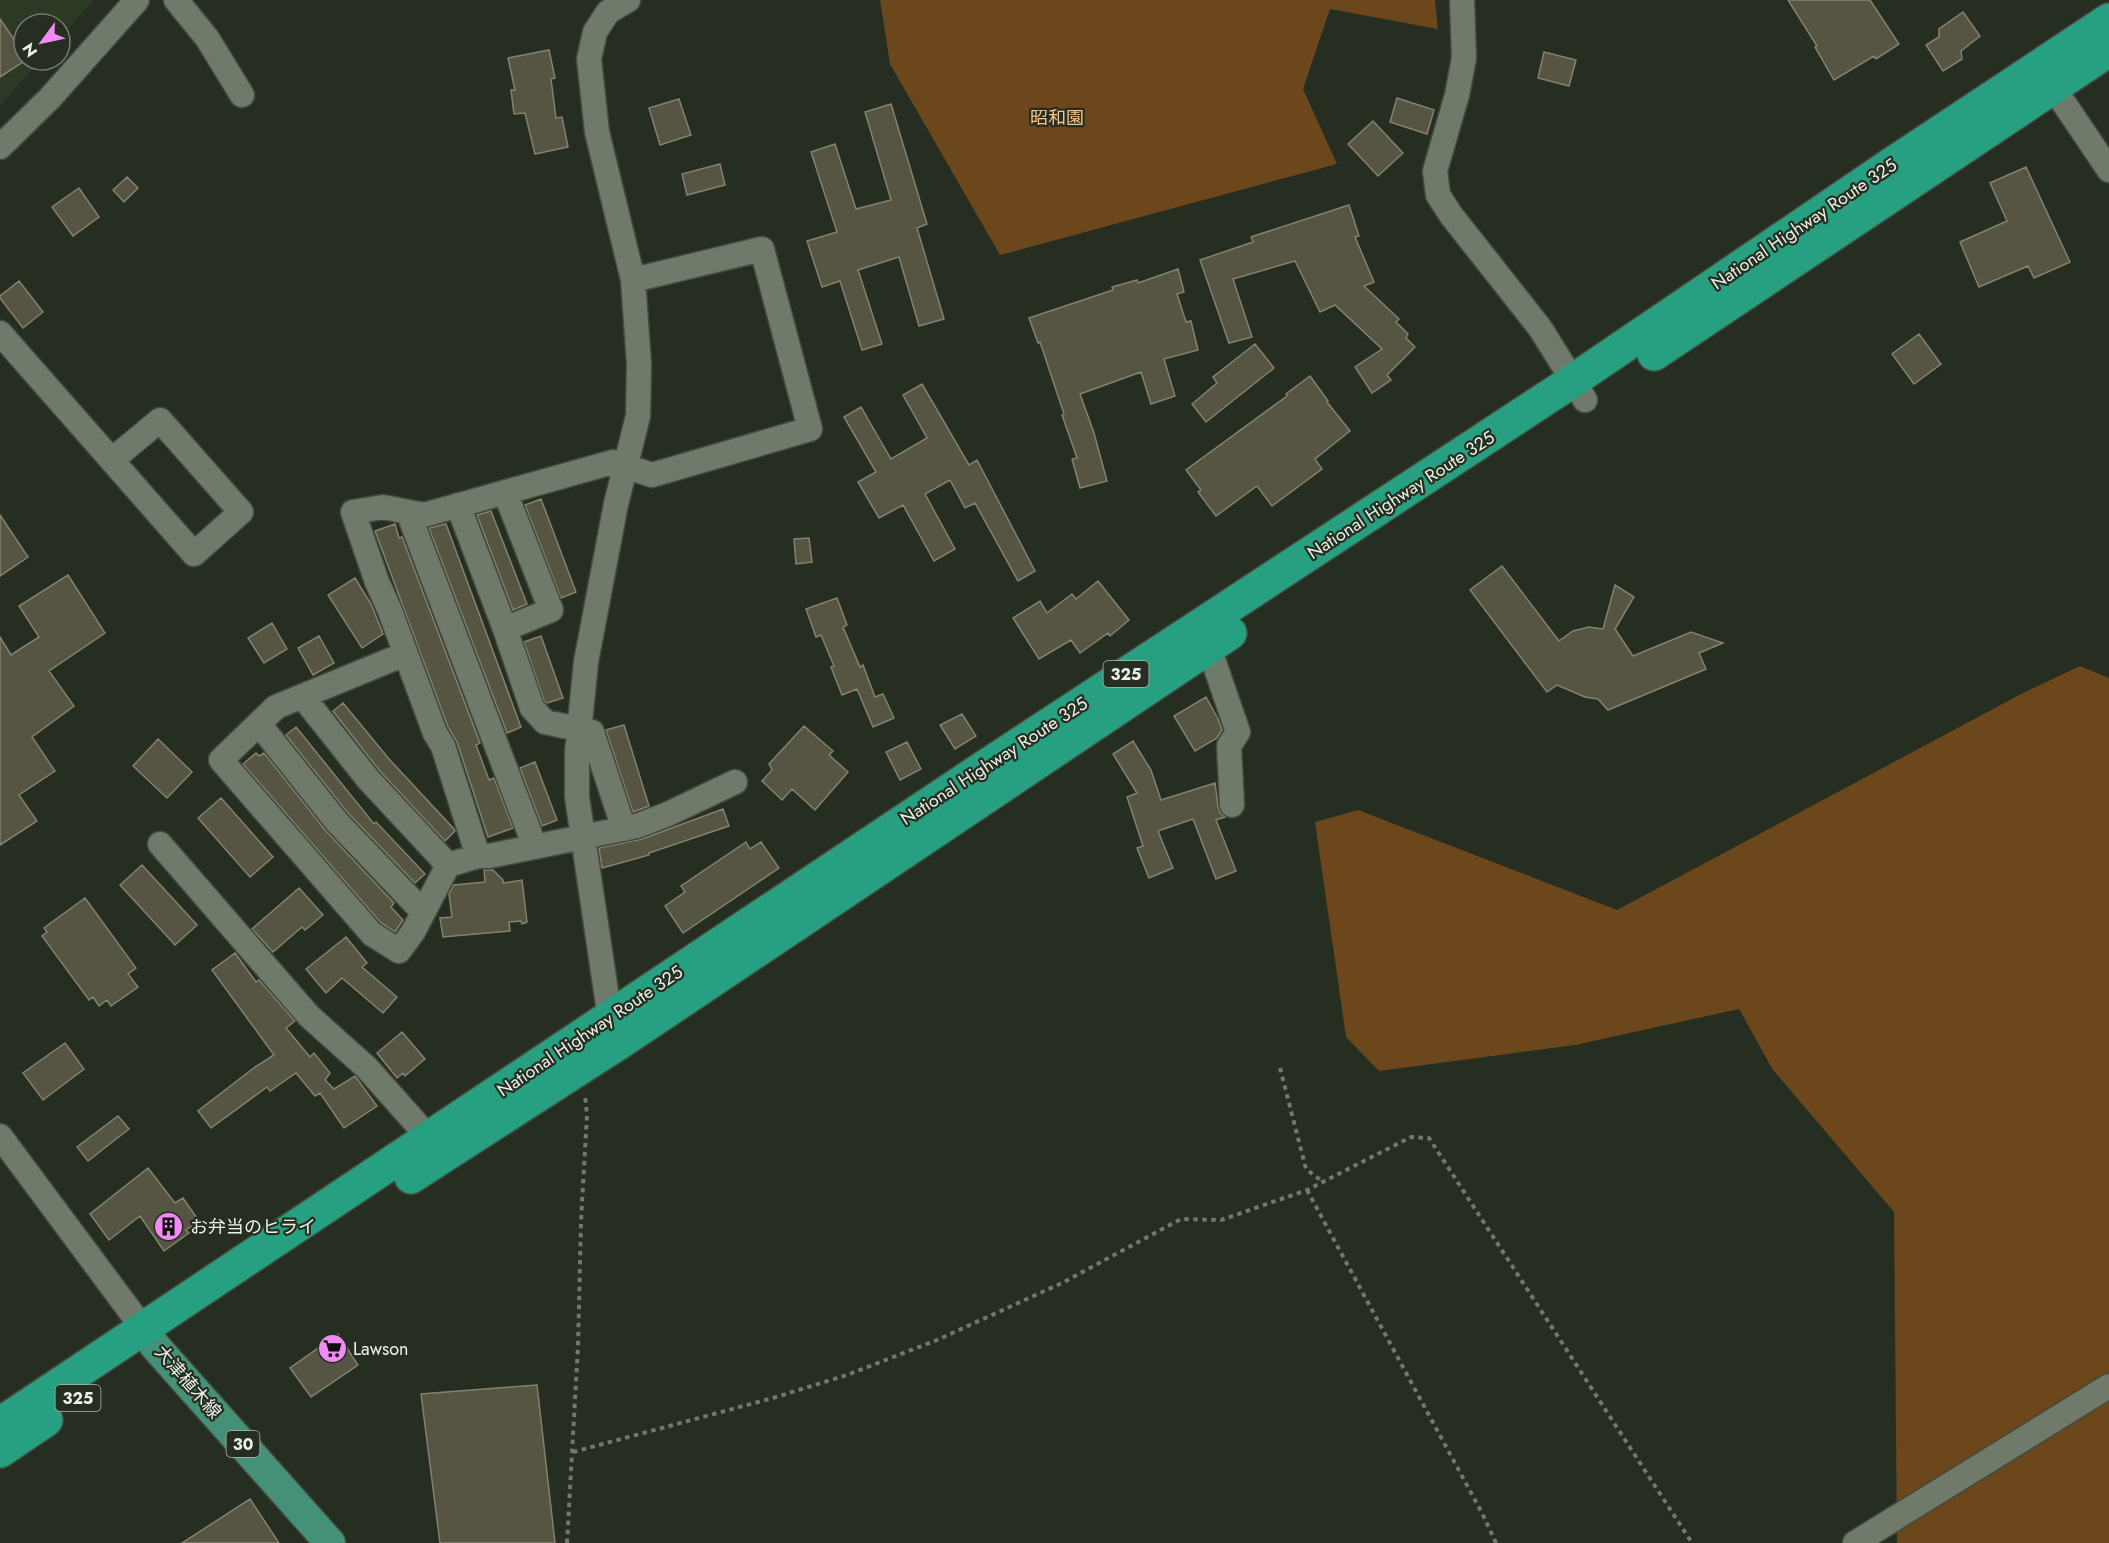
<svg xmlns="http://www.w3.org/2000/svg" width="2109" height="1543" font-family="Jost,'Noto Sans JP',sans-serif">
  <rect width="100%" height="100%" fill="#252e21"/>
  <path fill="#2b3925" d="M0,0H94L60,38V24H24V60H41L0,106Z"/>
  <path fill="#6b471b" d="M880,0H1435L1438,29L1330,9L1303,89L1337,164L1000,255L890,64Z
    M2080,666L2109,678V1543H1897L1894,1212L1773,1070L1739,1009L1575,1045L1379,1071L1346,1037L1315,822L1358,810L1617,910L2023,693Z"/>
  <path fill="#565442" stroke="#84826f" stroke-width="1.5" d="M1788,0H1870L1899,44L1876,59L1874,56L1834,80L1815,47L1817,46Z
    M1963,12L1980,36L1961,51L1962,59L1943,71L1926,45L1939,37V29Z
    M0,19L24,54V60H26L0,77Z
    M549,50L555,78L551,79L556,118L562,117L568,147L535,154L525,113L514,114L511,90H515L508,58Z
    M1544,52L1576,60L1569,86L1538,78Z
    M1397,98L1434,110L1427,134L1390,122Z
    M679,99L691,135L660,145L649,108Z
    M891,104L927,224L917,228L944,319L919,326L899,257L858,270L882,344L862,350L840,281L822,287L807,241L837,232L811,152L835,144L856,209L891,200L865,112Z
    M1373,121L1403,153L1378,176L1348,144Z
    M720,164L725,185L687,195L682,174Z
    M2026,167L2070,262L2034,278L2028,266L1979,287L1960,242L2007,221L1990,183Z
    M127,177L138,188L124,202L113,190Z
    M79,188L99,217L73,236L52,207Z
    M1349,205L1359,236L1355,237L1374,282L1364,286L1399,319L1396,322L1408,334L1406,338L1415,347L1387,375L1391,380L1372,393L1355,367L1382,349L1335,305L1320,312L1295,261L1233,279L1252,337L1229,343L1200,260L1253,242L1251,237Z
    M1178,269L1184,292L1177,294L1186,322L1191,321L1198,350L1164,359L1175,396L1151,404L1141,372L1080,394L1094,433L1107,481L1080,488L1072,459L1077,458L1062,415L1064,414L1040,342L1038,343L1029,318L1113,290L1112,287L1137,280L1138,283Z
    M19,281L43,312L23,328L0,298V296Z
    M1919,334L1941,364L1914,384L1892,354Z
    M1255,344L1274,368L1206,422L1192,404L1217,383L1213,377Z
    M1310,376L1328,401L1327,402L1350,431L1315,459L1322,469L1272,506L1257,486L1216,516L1198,492L1201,490L1186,470L1287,396L1286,394Z
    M922,384L969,465L977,460L1035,571L1018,581L975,503L965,508L950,480L925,494L955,549L934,561L903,505L879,518L858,482L876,472L844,417L861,407L891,459L927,438L903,395Z
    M541,499L576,592L561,598L525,505Z
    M491,511L527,604L513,610L477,515Z
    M0,515L28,557L0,576Z
    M395,524L399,538L402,537L480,743L476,745L489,780L494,778L513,828L488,837L457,742L448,727L375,531Z
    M446,524L521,727L507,733L429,528Z
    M809,538L812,562L796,564L794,539Z
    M1502,566L1559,641L1573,631L1589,627L1603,629L1615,585L1634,597L1615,629L1633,656L1691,632L1723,643L1699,653L1706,669L1608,710L1598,699L1585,697L1557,685L1547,692L1470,590Z
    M68,575L105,633L49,671L74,706L32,737L55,771L19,795L37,821L0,845V637L11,655L39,637L19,606Z
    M355,578L371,604L383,634L362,648L328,595Z
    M1098,581L1129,620L1110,636L1108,633L1080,653L1071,640L1039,659L1013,618L1040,601L1047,613L1072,594L1076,599Z
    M837,598L847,625L843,627L860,667L863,665L875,697L883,694L894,718L873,727L857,689L842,695L831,667L834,666L821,635L816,637L806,609Z
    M272,623L287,649L264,663L248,638Z
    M319,636L334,663L313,675L298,648Z
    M541,636L563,698L547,703L544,701L524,642Z
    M1206,697L1218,719L1222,730L1217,738L1195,751L1174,716Z
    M343,703L389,759L454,829L455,831L445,841L379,770L333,711Z
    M962,714L976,736L955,749L940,725Z
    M624,725L649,806L633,812L606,730Z
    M804,726L833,751L829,755L848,772L815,810L792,789L782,800L762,781L772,770L769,764Z
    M296,727L374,824L376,822L425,874L415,883L348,813L286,735Z
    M158,739L192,772L167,798L133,766Z
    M1133,741L1151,770L1161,800L1215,783L1218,806L1220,813L1225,817L1216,820L1236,871L1216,879L1193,819L1158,831L1173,868L1149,878L1137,848L1143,846L1127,797L1137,793L1113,754Z
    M907,742L921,769L900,780L886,752Z
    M256,753L259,756L264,753L326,831L394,903L391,907L403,920L395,932L381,923L243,764Z
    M535,762L557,820L542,826L520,768Z
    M221,798L273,857L250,877L198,818Z
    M723,809L729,826L649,853V855L602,868L599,848L642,839Z
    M746,842L750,849L761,842L779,868L683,933L665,906L685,892L681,886Z
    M142,865L197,925L175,945L120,885Z
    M484,870H493L503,880V883L522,880L527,922L522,924L521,921L509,922L510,931L443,937L440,918L452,917L449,894L454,885L485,882Z
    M299,888L323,915L305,930L302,927L273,952L252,929Z
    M85,898L136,968L128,974L138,987L111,1006L107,1000L99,1006L93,997L89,1000L42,936L47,932L44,928Z
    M346,937L367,963L362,967L397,997L383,1013L342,978L326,993L306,969Z
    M235,953L256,982L259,980L295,1021L286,1028L310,1057L314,1053L330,1073L325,1080L334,1089L355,1076L377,1106L344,1128L320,1093L315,1096L296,1073L270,1091L267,1087L211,1128L198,1111L255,1067L274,1055L212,970Z
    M402,1032L425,1059L405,1076L403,1073L397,1078L377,1053Z
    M65,1043L84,1069L43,1100L23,1073Z
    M118,1116L129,1129L88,1161L77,1147Z
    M148,1168L175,1203L183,1198L199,1221L186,1230L189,1233L164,1251L140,1216L109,1240L90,1214Z
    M338,1334L358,1365L311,1397L290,1368Z
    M537,1385L555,1543H440L421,1394Z
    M250,1499L279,1543H182Z"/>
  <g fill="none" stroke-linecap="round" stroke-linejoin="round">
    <defs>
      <path id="minor" d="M176,0L207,38L242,95
        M1462,0L1464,58L1457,95L1435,171L1438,195L1451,215L1540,328L1585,400
        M2053,87L2109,170
        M0,147L50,98L137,0
        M0,333L194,554L241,512L160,420L112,460
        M505,492L551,610L505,629L532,708L545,722L592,732L624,829
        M458,505L505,629
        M408,512L535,847
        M1209,648L1238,732L1229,746L1232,805
        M405,654L276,707L221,760L372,934L399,951L413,932L448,865L478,856H489L637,826L668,814L735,782
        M303,697L368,779L448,865
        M259,724L337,822L423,912
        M160,844L309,1016L367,1068L439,1149
        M478,856L443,746L435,733L390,611L377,582L353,512L383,507L424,515L613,462L652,475L810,429L762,249L633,280
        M616,1029L610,1018L577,797V752L586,662L616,504L638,416L639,364L633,280L597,132L589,59L595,32L608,12L628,0
        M0,1136L142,1327
        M1855,1543L2109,1386"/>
      <path id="major" d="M142,1327L155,1346L330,1543"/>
      <path id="highway" d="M1654,354L2109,50
        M411,1177L622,1041L1230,633
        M0,1424L983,768L1574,380L1889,166L2109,20
        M0,1451L46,1420"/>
    </defs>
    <use href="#minor" stroke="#434b3f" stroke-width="27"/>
    <use href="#major" stroke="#434b3f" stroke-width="33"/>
    <use href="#highway" stroke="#434b3f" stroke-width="36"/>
    <path stroke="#71796e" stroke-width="4" stroke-dasharray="4.5 4.5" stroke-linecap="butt" d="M1280,1068L1306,1169L1323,1182
      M1307,1190L1482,1513L1496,1543
      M573,1452L773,1398L847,1375L937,1340L1062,1283L1181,1219L1221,1220L1307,1190L1411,1137L1429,1138L1692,1543
      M567,1543L578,1346L581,1221L587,1115L585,1095"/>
    <use href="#minor" stroke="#6f7a6a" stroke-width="24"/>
    <use href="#major" stroke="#449178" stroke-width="30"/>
    <use href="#highway" stroke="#27a081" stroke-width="33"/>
  </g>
  <defs>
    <symbol id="building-disc" viewBox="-11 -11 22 22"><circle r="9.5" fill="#f28af3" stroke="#252e21"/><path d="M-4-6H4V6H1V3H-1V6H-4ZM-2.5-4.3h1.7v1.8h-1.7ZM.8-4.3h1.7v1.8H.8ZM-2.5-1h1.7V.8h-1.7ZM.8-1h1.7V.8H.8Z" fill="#111"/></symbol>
    <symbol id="supermarket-disc" viewBox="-11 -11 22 22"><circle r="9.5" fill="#f28af3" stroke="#252e21"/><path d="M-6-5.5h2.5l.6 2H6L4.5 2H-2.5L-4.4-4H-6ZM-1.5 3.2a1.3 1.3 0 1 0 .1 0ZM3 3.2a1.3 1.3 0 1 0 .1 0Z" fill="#111"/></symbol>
  </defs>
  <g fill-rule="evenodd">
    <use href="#building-disc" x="152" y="1210" width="33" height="33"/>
    <use href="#supermarket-disc" x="316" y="1332" width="33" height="33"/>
  </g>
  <g text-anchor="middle" stroke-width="4.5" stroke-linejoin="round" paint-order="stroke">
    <g fill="#252e21" stroke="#afb6ac" stroke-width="1.5">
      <rect x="1103.5" y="661" width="45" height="26" rx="4.5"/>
      <rect x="55.5" y="1385" width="45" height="26" rx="4.5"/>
      <rect x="226.5" y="1431" width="33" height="26" rx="4.5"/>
    </g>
    <g font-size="16" font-weight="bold" fill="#eaf1e8">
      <text x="1126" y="680">325</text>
      <text x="78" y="1404">325</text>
      <text x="243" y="1450">30</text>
    </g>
    <g font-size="18" fill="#fdc587" stroke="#252e21">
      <text x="1057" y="124">昭和園</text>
    </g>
    <g font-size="18" fill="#eaf1e8" stroke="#252e21">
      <text transform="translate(1804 224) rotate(-34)" y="6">National Highway Route 325</text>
      <text transform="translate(1401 495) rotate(-33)" y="6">National Highway Route 325</text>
      <text transform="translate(994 761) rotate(-33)" y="6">National Highway Route 325</text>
      <text transform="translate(590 1031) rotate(-34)" y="6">National Highway Route 325</text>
      <text transform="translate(188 1382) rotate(49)" y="6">大津植木線</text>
    </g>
    <g font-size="18" fill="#eaf1e8" stroke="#252e21" text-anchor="start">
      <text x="190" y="1233">お弁当のヒライ</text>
      <text x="353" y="1355">Lawson</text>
    </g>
  </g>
  <g transform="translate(42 42) rotate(237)"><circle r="28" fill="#252e21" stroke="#747c71" stroke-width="1.5"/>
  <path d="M0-4.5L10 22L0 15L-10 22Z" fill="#f28af3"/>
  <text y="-9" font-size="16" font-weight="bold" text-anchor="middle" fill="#eaf1e8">N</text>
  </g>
</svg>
